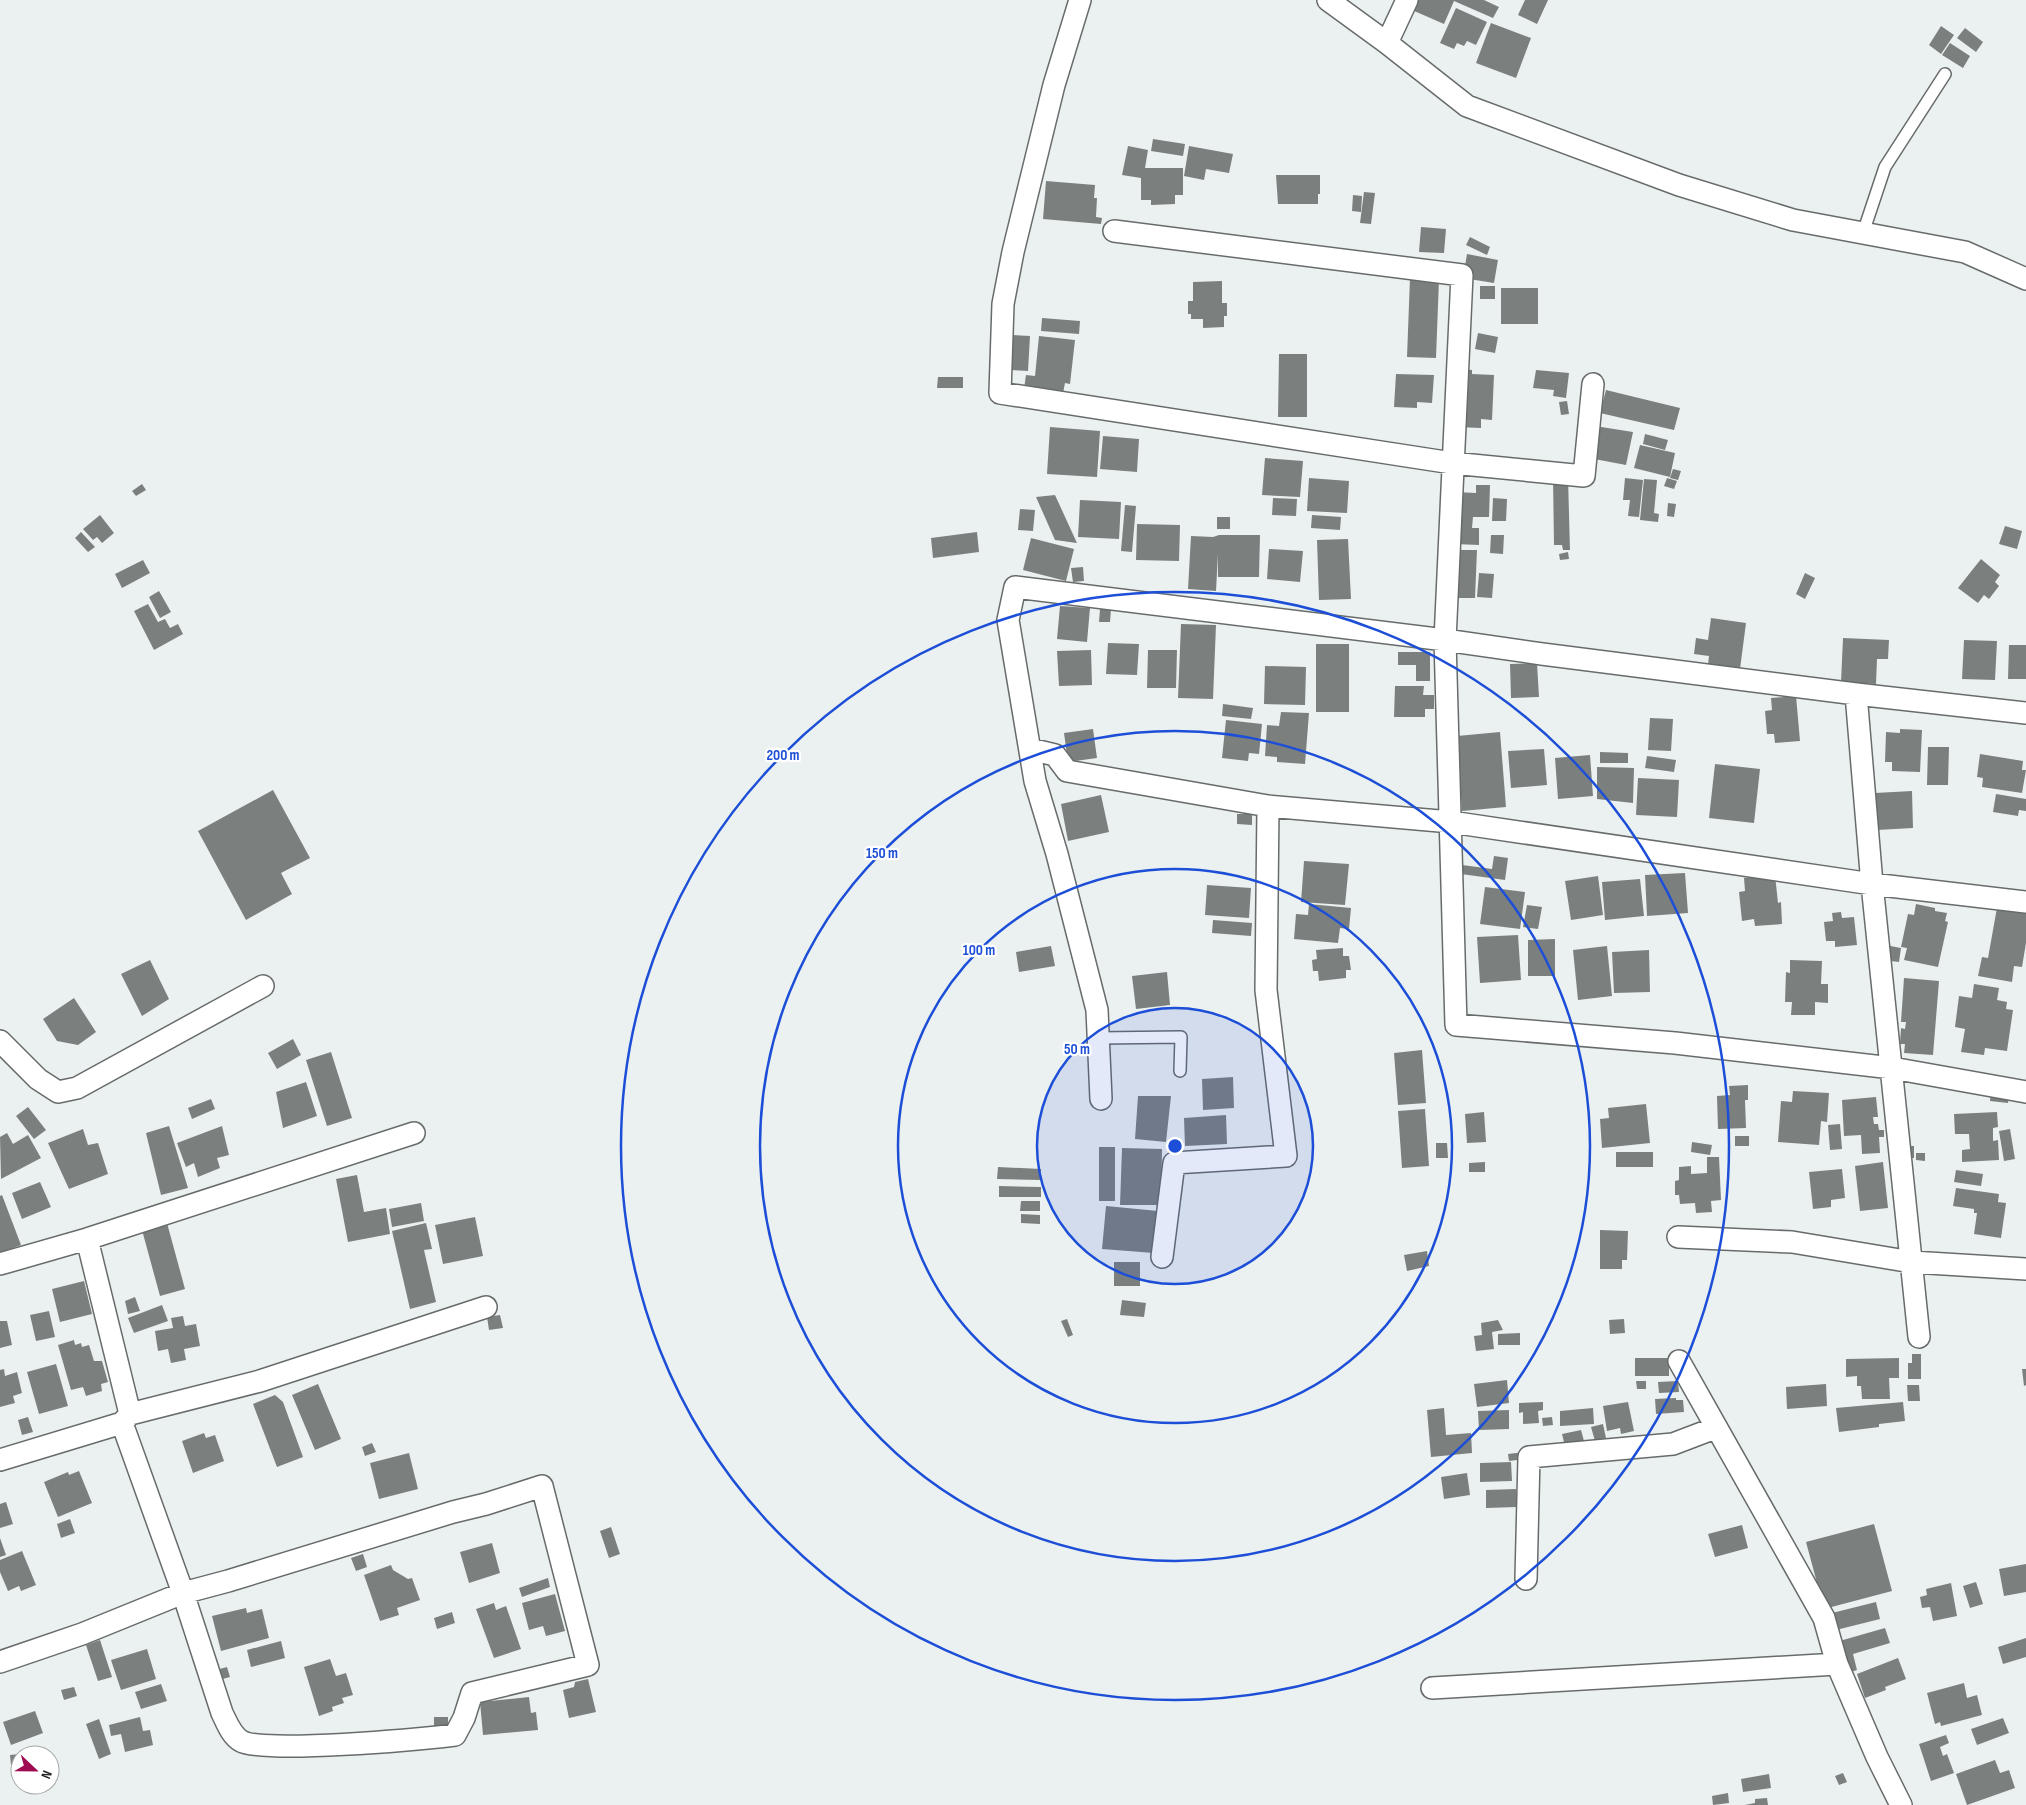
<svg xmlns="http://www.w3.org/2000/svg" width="2026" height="1805" font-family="'Sofia Sans Condensed',sans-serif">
  <rect width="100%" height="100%" fill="#ebf1f0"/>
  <path fill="#7b807f" d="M1413,0H1484L1499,7L1493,18L1454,1L1444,24L1412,10Z
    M1525,0H1548L1537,24L1518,15Z
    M1456,8L1487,22L1476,45L1467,41L1464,46L1457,43L1454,49L1440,43Z
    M1491,23L1531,38L1516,78L1476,63Z
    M1941,26L1954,35L1941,54L1929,45Z
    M1965,28L1983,42L1976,52L1957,38Z
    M1950,43L1970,56L1963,68L1942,55Z
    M1153,139L1185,144L1183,156L1151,151Z
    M1128,146L1148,150L1145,168H1183V195H1175V204L1151,205V200H1141V178L1122,175Z
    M1189,146L1233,154L1229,173L1206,169L1204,180L1184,176Z
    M1276,175H1320V194H1318V204H1278Z
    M1046,181L1095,185L1094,198H1097L1096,217L1102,218L1101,224L1043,219Z
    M1364,192L1375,193L1371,224L1360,223Z
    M1353,195L1362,196L1361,212L1352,211Z
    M1421,227L1446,229L1444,253L1419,252Z
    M1470,237L1490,247L1487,255L1466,245Z
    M1467,254L1498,260L1494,283L1463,278Z
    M1410,278L1439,279L1436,358L1407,357Z
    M1222,281V303H1227V316H1224V327L1203,328V319H1191V314H1188V301H1193V282Z
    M1480,286H1495V299H1480Z
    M1501,288H1538V324H1501Z
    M1042,318L1080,321L1079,334L1041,331Z
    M1478,333L1498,337L1495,353L1475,349Z
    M1013,335L1030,336L1028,371L1011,370Z
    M1039,336L1075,340L1070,384L1065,383L1063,393L1024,389L1026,375L1035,376Z
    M1279,354H1307V417H1278Z
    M1459,369L1472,370V374L1494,375L1492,420L1481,419V428L1456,427Z
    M1536,370L1569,373L1566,398L1553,396L1554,390L1533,388Z
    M1396,374L1434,375L1432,403L1417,402V408L1394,407Z
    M938,377H963V388H937Z
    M1606,390L1680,408L1674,430L1600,413Z
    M1567,401L1569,414L1561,415L1559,402Z
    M1595,426L1633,432L1626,465L1589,458Z
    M1050,427L1100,431L1097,477L1047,474Z
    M1645,434L1668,440L1665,450L1643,444Z
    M1103,436L1139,439L1137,472L1100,469Z
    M1640,445L1675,453L1670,477L1634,468Z
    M1265,458L1303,461L1300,497L1262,495Z
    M1673,469L1681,471L1678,480L1670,478Z
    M1553,477H1568L1570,550H1563L1562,545H1554Z
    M1309,478L1349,481L1347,513L1307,511Z
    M1625,478L1643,480L1639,517L1628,516L1630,500H1623Z
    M1667,478L1677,481L1674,489L1664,486Z
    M1644,479L1657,480L1654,513L1659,514L1658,522L1640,520Z
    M142,484L146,490L136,496L132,491Z
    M1476,485H1490L1489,517H1473L1472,528H1479V545L1454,544L1456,492L1476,493Z
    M1055,495L1077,543L1055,540L1036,497Z
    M1273,498L1297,499L1296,516L1272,515Z
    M1493,498L1507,499L1506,521H1492Z
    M1080,500L1121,502L1119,539L1078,537Z
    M1668,503L1676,504L1674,517L1667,516Z
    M1125,505L1136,506L1132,552L1121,551Z
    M1020,509L1035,510L1033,531L1018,530Z
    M100,515L114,533L102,543L97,537L93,540L83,529Z
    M1312,515L1341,517L1340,530L1311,528Z
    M1217,517H1230V529H1217Z
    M1137,524L1180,525L1179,561L1136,560Z
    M2005,526L2022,531L2017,549L1999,544Z
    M81,532L95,547L88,552L75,538Z
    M977,532L979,552L933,558L931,538Z
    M1219,535H1260L1259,577H1218V554L1216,591L1188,589L1191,536L1213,537Z
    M1491,535H1504L1503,554L1490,553Z
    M1031,538L1074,549L1066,581L1023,570Z
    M1348,539L1351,599L1319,600L1317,540Z
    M1269,549L1303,551L1300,582L1267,579Z
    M1454,550H1477L1475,598H1453Z
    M1568,552L1569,559L1560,560L1559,554Z
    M1981,559L2000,575L1995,582L1999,586L1989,599L1984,595L1978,603L1958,588Z
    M143,560L150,573L122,588L115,574Z
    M1083,567L1084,581L1073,582L1071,568Z
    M1479,573L1494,574L1492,598L1477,597Z
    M1805,573L1815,578L1805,599L1796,594Z
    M159,591L171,612L160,618L149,597Z
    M148,604L158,622L165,619L170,628L178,624L183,634L154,650L134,611Z
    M1060,606L1090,608L1087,642L1057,639Z
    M1100,609H1111L1110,622H1099Z
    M1711,618L1746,623L1740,669L1708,665L1709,656L1694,654L1696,638L1708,640Z
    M1181,624L1216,625L1213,699L1178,698Z
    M1843,638L1889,640L1888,659H1877L1876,684L1841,682Z
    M1964,640L1997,641L1995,680L1962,679Z
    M1108,643L1139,644L1137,675L1106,674Z
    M1316,644H1349V712H1316Z
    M2009,645H2026V679H2008Z
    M1091,650L1092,685L1059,686L1057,651Z
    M1148,650H1177L1176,688H1147Z
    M1398,652H1430V681H1416V665H1398Z
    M1537,663L1539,697L1511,698L1510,664Z
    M1265,666L1306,667L1305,705L1264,704Z
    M1395,686H1424L1423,695H1434V709H1425V717H1394Z
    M1796,696L1800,741L1775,743L1774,734H1767L1765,711L1772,710L1771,698Z
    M1223,704L1253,708L1251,719L1222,716Z
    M1281,712L1309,713L1305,764L1277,762V757L1265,756L1267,725L1279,726Z
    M1650,718L1673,719L1671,751L1648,750Z
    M1226,720L1262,724L1259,754L1249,753L1248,761L1222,758Z
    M1093,729L1097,758L1068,762L1064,733Z
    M1900,729L1922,730L1920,772L1892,771V762H1885L1886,732L1900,733Z
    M1500,732L1506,807L1462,811L1457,736Z
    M1928,747H1949L1948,785H1927Z
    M1544,749L1547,785L1511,788L1508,751Z
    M1600,752L1628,753V763H1600Z
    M1980,754L2023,761L2022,770H2026L2022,793L1982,787L1983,778L1977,777Z
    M1590,755L1593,796L1558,799L1555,758Z
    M1647,756L1676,760L1674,772L1645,768Z
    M1715,764L1760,769L1754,823L1709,818Z
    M1597,767L1634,768L1633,803L1597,799Z
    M1638,778L1679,780L1677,817L1636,815Z
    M273,790L310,858L281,873L292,894L246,920L198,831Z
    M1912,791L1913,828L1877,830L1875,793Z
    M1996,794L2026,799V811L2019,810L2018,816L1993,812Z
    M1101,795L1109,832L1068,841L1061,804Z
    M1237,814H1252V825L1237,824Z
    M1494,856L1508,858L1505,880L1461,874L1462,865L1492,869Z
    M1304,861L1349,864L1345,905L1301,902Z
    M1685,873L1688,913L1647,916L1645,875Z
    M1775,875L1778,903L1781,902L1782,924L1755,926L1754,919L1742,921L1739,892L1745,891L1744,878Z
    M1598,876L1603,915L1571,920L1565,881Z
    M1640,879L1644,916L1605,920L1602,882Z
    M1207,885L1251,888L1249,918L1205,915Z
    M1485,887L1525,892L1520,929L1480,924Z
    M1998,902L2026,907V943L2022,967L2014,966L2012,982L1978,976L1982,957L1988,958Z
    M1309,904L1351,908L1349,929L1340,928L1338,943L1294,939L1296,914L1308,915Z
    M1916,904L1935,908V911L1947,913L1945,921L1948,922L1938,967L1904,960L1907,948L1901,947L1908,914L1914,915Z
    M1527,905L1542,907L1538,929L1523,927Z
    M1841,912L1842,918L1854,917L1857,945L1835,947V941H1826L1824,922L1833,921L1832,913Z
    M1213,920L1252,923L1251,936L1212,933Z
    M1518,935L1521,980L1480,983L1477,937Z
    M1555,939V976H1528V940Z
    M1885,945L1901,948L1899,962L1883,960Z
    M1051,946L1055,966L1019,972L1016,952Z
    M1607,946L1612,996L1578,1000L1573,950Z
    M1343,948V956H1349L1351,970H1346V978L1319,981L1318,971H1313L1312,960L1317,959L1316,950Z
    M1649,950L1650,992L1614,993L1612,952Z
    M150,960L169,999L142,1016L121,974Z
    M1790,960L1822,961L1821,984H1828V1003L1815,1002V1015H1791L1792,1002H1785L1786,972L1790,973Z
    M1167,972L1170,1005L1136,1009L1132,976Z
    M1904,978L1939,981L1933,1055L1904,1053L1905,1044H1900L1901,1028L1905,1029L1906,1022H1901Z
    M1974,984L1999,988L1997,1000L2007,1002L2006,1009L2013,1010L2007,1051L1985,1048L1984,1055L1961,1052L1965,1029L1955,1027L1959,996L1972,998Z
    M74,998L96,1032L78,1045L57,1041L43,1019Z
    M293,1039L301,1055L277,1069L268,1053Z
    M1422,1050L1426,1103L1398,1105L1394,1053Z
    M331,1052L352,1118L327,1126L306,1060Z
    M1233,1077L1234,1108L1203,1110L1202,1079Z
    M306,1082L317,1116L283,1128L276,1092Z
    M1748,1085V1100H1745L1746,1128L1718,1129L1717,1096L1730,1095L1729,1086Z
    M1991,1090L2009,1091L2008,1103L1990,1101Z
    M1793,1091L1829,1093L1827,1122L1821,1121L1819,1145L1778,1142L1781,1101L1792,1102Z
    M1138,1096H1171L1166,1142L1135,1139Z
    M1876,1097L1878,1117H1873L1874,1124H1878L1879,1130H1884V1137H1879L1880,1153L1862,1154L1861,1135L1844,1136L1842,1100Z
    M211,1099L215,1109L192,1119L188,1108Z
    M1646,1104L1650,1143L1602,1148L1600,1119L1609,1118L1608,1108Z
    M28,1107L46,1130L34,1139L16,1116Z
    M1425,1109L1429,1166L1402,1168L1398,1111Z
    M1484,1112L1486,1142L1467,1143L1465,1114Z
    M1997,1112L1998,1127L1993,1128V1141L1998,1140L1999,1160L1962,1162V1150L1970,1149L1969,1134H1955L1954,1114Z
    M1226,1115L1227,1144L1185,1146L1184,1118Z
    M1840,1124L1842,1149L1830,1150L1828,1125Z
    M169,1126L188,1188L161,1195L146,1133Z
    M222,1126L229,1155L217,1158L220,1168L198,1177L194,1163L186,1167L177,1143Z
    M83,1129L88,1145L98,1143L108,1174L69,1189L48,1143Z
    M2010,1129L2015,1159L2004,1161L1999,1131Z
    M7,1133L13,1144L28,1135L41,1158L1,1179L0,1137Z
    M1735,1136H1749V1146H1735Z
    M1692,1142L1712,1145L1710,1155L1691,1152Z
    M1436,1143H1447L1448,1158H1436Z
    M1905,1146H1914V1158H1906Z
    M1099,1147H1115V1201H1099Z
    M1122,1148L1162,1149L1161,1205H1120Z
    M1616,1152H1653V1167H1616Z
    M1916,1153H1925V1161L1916,1160Z
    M1707,1157H1719L1721,1200L1711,1201L1712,1212L1696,1213L1695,1203L1680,1204L1679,1195H1675V1181L1679,1180V1167L1691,1166V1174L1707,1173Z
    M1485,1162V1172H1469V1163Z
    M1883,1162L1888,1208L1860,1211L1855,1166Z
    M998,1167L1041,1169L1040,1180L997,1179Z
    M1842,1169L1845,1198L1831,1200V1207L1813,1209L1809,1172Z
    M1956,1170L1983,1174L1981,1186L1954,1182Z
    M357,1175L364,1212L386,1208L390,1234L348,1242L336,1179Z
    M40,1182L51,1207L22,1219L12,1193Z
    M999,1186L1041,1187V1197H999Z
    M1956,1188L1999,1194L1998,1202L2006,1203L2001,1238L1974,1234L1977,1213H1974V1209L1953,1206Z
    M2,1195L21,1245L0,1253V1196Z
    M1021,1201H1040V1211H1020Z
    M421,1203L424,1221L392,1227L389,1209Z
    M1106,1206L1158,1211L1154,1253L1102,1249Z
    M1021,1214L1040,1215V1224L1021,1223Z
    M475,1217L483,1256L443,1264L435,1225Z
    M167,1223L185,1289L160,1296L142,1230Z
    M426,1223L432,1249L424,1250L436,1302L410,1309L392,1231Z
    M1600,1230L1628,1231L1627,1260H1622V1269H1600Z
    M1427,1251L1429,1266L1407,1271L1404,1255Z
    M1114,1262H1140V1286H1114Z
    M84,1281L92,1314L60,1322L52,1289Z
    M135,1297L140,1311L128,1314L125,1301Z
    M1122,1300L1146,1303L1144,1317L1120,1315Z
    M162,1305L168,1321L134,1333L128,1318Z
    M49,1311L55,1337L36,1341L30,1315Z
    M500,1315L503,1328L489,1330L487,1317Z
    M183,1316L185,1326L196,1324L200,1346L184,1349L186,1360L171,1363L168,1349L158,1351L155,1331L173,1328L171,1318Z
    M1067,1319L1073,1335L1068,1337L1061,1321Z
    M1624,1319L1625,1333L1610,1334L1609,1320Z
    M1498,1320L1503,1330L1492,1332L1494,1349L1476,1351L1474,1336L1482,1335L1481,1323Z
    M0,1321H7L12,1345L0,1348Z
    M1520,1333V1345H1498V1334Z
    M74,1340L75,1345L81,1343L82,1347L89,1345L94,1361H102L108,1382L101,1384L102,1391L86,1396L83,1387L71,1390L58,1345Z
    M1912,1354H1921V1379H1908V1363H1912Z
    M1635,1358H1669V1376H1635Z
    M1899,1358V1378H1889L1890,1399H1862L1861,1386H1857V1376L1846,1377V1359Z
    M56,1364L68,1406L39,1414L27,1372Z
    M4,1369L5,1376L17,1372L22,1393L13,1396L15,1403L0,1407V1370Z
    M2022,1369H2026V1385L2024,1386Z
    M1507,1380L1509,1403L1477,1407L1474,1384Z
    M1636,1381H1646V1389H1637Z
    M1678,1381L1679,1392L1659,1393L1658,1382Z
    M318,1384L341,1439L315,1450L292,1395Z
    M1826,1384L1827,1406L1787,1409L1786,1387Z
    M1907,1385H1919L1920,1401H1908Z
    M275,1395L283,1402L303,1457L277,1467L253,1404Z
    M1676,1398V1400H1683L1684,1412L1656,1414L1655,1399Z
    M1543,1402V1410L1538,1411L1539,1423L1523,1424V1412L1519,1413V1403Z
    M1628,1402L1634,1431L1621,1434L1620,1428L1607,1431L1603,1406Z
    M1903,1402L1905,1421L1879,1424V1427L1839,1432L1836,1408Z
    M1444,1408L1446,1435L1471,1433L1472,1453L1431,1457L1427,1410Z
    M1593,1408L1594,1424L1560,1426V1411Z
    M1509,1410V1429L1479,1430L1478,1411Z
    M28,1417L33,1432L22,1435L18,1420Z
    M1552,1417L1553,1425L1543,1426L1542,1418Z
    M1603,1424L1606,1438L1595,1441L1591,1427Z
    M1581,1430L1584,1441L1565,1446L1562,1434Z
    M204,1433L206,1438L215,1435L224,1461L193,1473L182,1441Z
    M372,1443L376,1452L365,1456L362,1447Z
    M1524,1452L1525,1459L1509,1461L1508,1454Z
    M409,1453L418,1489L379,1499L370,1463Z
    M1511,1462L1512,1481L1480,1482V1463Z
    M79,1471L92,1503L58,1517L44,1482L68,1472L69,1475Z
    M1467,1473L1470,1495L1444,1499L1441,1477Z
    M1516,1489L1517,1507L1486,1508V1490Z
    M6,1502L13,1524L0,1528V1504Z
    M70,1519L75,1533L61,1538L57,1524Z
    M1874,1524L1892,1591L1824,1609L1806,1542Z
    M1742,1525L1748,1548L1715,1557L1708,1534Z
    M611,1527L620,1554L609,1558L600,1531Z
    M0,1538L6,1555L0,1557Z
    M492,1543L500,1573L469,1583L460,1552Z
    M22,1551L36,1585L21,1591L19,1586L8,1591L0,1572V1560Z
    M363,1554L367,1567L356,1571L351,1558Z
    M2026,1564V1592L2004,1596L1999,1569Z
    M391,1565L393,1570L408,1579L412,1578L420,1600L397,1608L399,1615L380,1621L364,1575Z
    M548,1578L550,1587L522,1597L519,1588Z
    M1976,1582L1983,1604L1970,1608L1963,1586Z
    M1951,1583L1957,1616L1933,1621L1930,1607L1922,1608L1920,1597L1927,1595L1926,1589Z
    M555,1594L565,1631L546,1636L543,1626L529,1630L522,1603Z
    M1876,1602L1880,1619L1832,1631L1828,1614Z
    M494,1603L496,1610L506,1606L521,1649L494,1658L476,1609Z
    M246,1608L247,1613L262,1609L269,1638L221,1651L212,1616Z
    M452,1612L455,1623L437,1629L434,1618Z
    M1885,1628L1890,1643L1853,1654L1857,1670L1845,1674L1836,1642Z
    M2026,1638V1657L2003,1664L1998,1647Z
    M100,1640L112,1677L98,1681L86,1645Z
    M281,1641L285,1658L251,1667L247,1650Z
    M147,1649L156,1679L121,1690L111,1660Z
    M1898,1658L1906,1679L1885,1687L1886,1690L1865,1698L1857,1674Z
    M330,1659L336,1676L346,1673L353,1695L342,1698L344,1703L332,1707L333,1711L319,1716L304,1667Z
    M227,1667L230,1677L219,1680L216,1670Z
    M588,1679L596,1712L569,1718L563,1690L574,1687L575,1682Z
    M1964,1683L1967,1698L1977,1695L1982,1715L1941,1726L1940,1722L1935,1724L1927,1693Z
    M161,1684L167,1701L141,1709L135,1692Z
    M74,1687L77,1696L64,1700L61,1690Z
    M529,1697L531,1713L536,1712L538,1730L483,1735L480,1702Z
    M35,1711L43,1733L11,1745L3,1722Z
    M140,1717L143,1731L150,1730L153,1745L125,1752L121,1734L111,1736L109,1725Z
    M434,1717H448V1726L434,1727Z
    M2003,1718L2009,1733L1977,1745L1971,1729Z
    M99,1719L111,1754L99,1759L86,1724Z
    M1946,1735L1949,1743L1940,1747L1943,1756L1947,1754L1954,1773L1931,1781L1919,1744Z
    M37,1752V1755H23V1754Z
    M20,1754V1764L11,1765L10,1755Z
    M1995,1760L2000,1773L2009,1770L2015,1788L1967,1805L1956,1774Z
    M1843,1773L1847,1782L1839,1785L1835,1776Z
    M1769,1774L1771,1788L1743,1792L1741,1779Z
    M1728,1793L1729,1803L1713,1805L1712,1796Z
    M1767,1798L1768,1805H1745L1755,1803V1799Z"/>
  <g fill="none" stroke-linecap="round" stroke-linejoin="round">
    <defs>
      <path id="service" d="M1863,233L1885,167L1945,74
        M1099,1038L1181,1037L1180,1071"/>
      <path id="minor" d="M1080,0L1054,85L1013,252L1003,304L1000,393L1452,463L1584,476L1593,384
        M1328,0L1387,43L1467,106L1679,185L1793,220L1965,252L2026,279
        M1387,43L1407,0
        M1114,231L1462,275L1445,640L1456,1025L1675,1043L1892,1068L2026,1092
        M1856,694L1872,884L1919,1337
        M1030,749L1055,755L1067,771L1268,806L1451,822L1872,884L2026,902
        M0,1041L38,1079L58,1092L77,1088L263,986
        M1101,1099L1097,1010L1057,854L1035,781L1008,620L1015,587L1445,640L1542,654L1856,694L2026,713
        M1678,1237L1792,1242L1912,1262L2026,1269
        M87,1239L130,1414
        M1162,1257L1174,1163L1286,1156L1266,990L1268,806
        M0,1264L87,1239L414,1133
        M1679,1361L1824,1618L1837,1664L1877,1757L1901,1805
        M0,1460L122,1423L130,1414L260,1381L486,1307
        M1526,1579L1529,1457L1673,1444L1715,1428
        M0,1662L82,1634L183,1593L228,1581L453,1512L486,1504L542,1486L588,1665L472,1693L464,1718L455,1735C422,1739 262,1754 241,1741C231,1735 227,1723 222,1713L183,1593L122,1423
        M1432,1688L1837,1664"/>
    </defs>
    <use href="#service" stroke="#676c6b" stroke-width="14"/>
    <use href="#minor" stroke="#676c6b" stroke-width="24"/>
    <use href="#service" stroke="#fff" stroke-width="11"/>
    <use href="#minor" stroke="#fff" stroke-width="21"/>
  </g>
  <circle cx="1175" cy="1146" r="138" fill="#1d4ed8" fill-opacity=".12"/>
  <g fill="none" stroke="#1d4ed8" stroke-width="2.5">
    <circle cx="1175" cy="1146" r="138"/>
    <circle cx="1175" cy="1146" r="277"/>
    <circle cx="1175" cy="1146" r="415"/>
    <circle cx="1175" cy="1146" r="554"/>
  </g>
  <circle cx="1175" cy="1146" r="8" fill="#1d4ed8" stroke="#fff" stroke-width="2.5"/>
  <g font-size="15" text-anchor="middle" font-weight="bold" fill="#1d4ed8" stroke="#fff" stroke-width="4.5" stroke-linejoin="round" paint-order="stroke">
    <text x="783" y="760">200 m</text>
    <text x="882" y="858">150 m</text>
    <text x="979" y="955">100 m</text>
    <text x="1077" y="1054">50 m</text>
  </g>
  <g transform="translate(35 1770) rotate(112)"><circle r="24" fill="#ffffff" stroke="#a7a8a8"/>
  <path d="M0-4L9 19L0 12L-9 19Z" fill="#9f0b53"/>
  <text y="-8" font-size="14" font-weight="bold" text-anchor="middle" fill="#242626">N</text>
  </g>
</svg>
